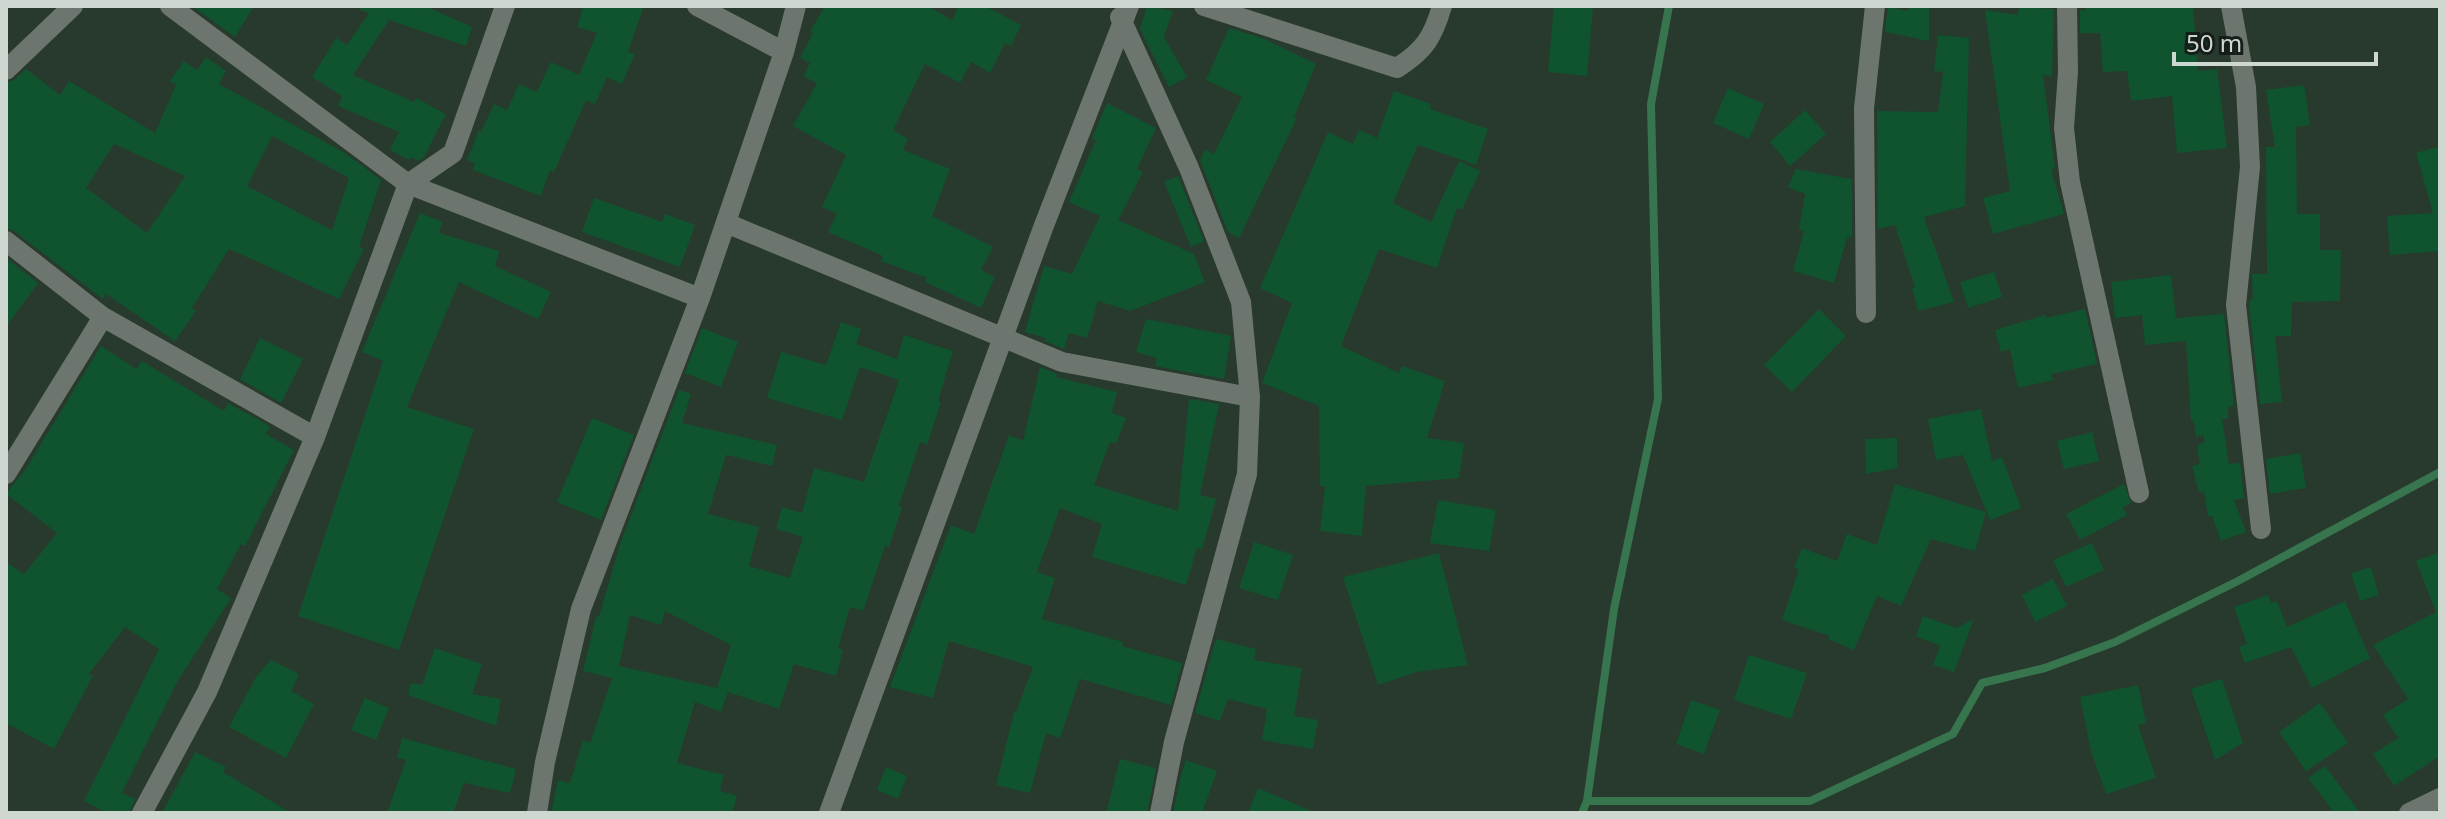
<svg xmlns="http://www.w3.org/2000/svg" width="2446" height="819" font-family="'Noto Sans',sans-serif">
  <rect width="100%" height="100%" fill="#28392d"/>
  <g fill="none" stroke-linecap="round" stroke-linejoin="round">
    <path stroke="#37754e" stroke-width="8" d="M1587,801H1810L1953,734L1982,683L2045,668L2115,642L2238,581L2440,472
      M1582,813L1587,801L1614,609L1658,399L1651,104L1669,6"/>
  </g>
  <path fill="#10542f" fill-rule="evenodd" d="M192,6H254L235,37Z
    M360,6H425L472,27L466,46L389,20L353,75L414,102L416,98L446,114L424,157L419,161L410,157L409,160L390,150L399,132L338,106L342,96L312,77L336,38L347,45L369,13L359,10Z
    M583,6H644L628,52L635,54L622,84L607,77L595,104L586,100L554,172L550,170L541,196L473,170L475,163L467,160L479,130L481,132L494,104L507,110L519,84L537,92L551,62L579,75L597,33L577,27Z
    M825,6H928L952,20L959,6H985L1021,25L1011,46L1005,43L990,73L971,62L960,83L925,64L893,130L908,139L903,150L950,169L932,216L993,247L981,270L995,277L981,308L925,282L927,278L881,261L883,256L828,232L837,214L822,207L846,155L793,126L817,83L803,76L810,63L800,58L813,33L810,32Z
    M1147,6L1173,11L1164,37L1187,77L1169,87L1140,29Z
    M1554,6H1593L1587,76L1548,72Z
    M1908,6H1929V41L1885,32L1888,7L1908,11Z
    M2085,6H2193L2198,71L2217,69L2227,148L2177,153L2172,96L2131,101L2127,71L2103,72L2100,33H2080V10L2085,11Z
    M2019,7L2054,9L2052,76L2043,75L2055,168L2051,169L2064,214L1993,234L1983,198L2010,191L1985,10L2018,15Z
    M1229,28L1265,39L1316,64L1294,117L1297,118L1239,238L1228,232L1200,160L1205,149L1214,154L1242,97L1206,80Z
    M1938,35L1969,38L1965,206L1924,217L1954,302L1918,311L1912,288L1915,287L1895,225L1878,229L1877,111L1938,112L1943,72L1934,71Z
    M206,57L226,71L219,84L345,153L381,180L359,247L364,249L339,299L229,249L192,308L196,311L175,341L106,294L103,299L14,231L6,228V83L14,80L26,69L60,95L69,81L155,133L176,85L170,81L184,61L197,70ZM272,136L349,178L332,230L247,186ZM114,144L185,176L147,233L86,188Z
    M2304,85L2310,125L2296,127L2297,214H2320V250H2341L2340,301L2292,302L2291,336H2275L2282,402L2260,404L2249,305L2250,299H2253L2252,274H2267L2266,147H2275L2266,90Z
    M1728,88L1764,104L1749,139L1713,123Z
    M1394,91L1431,104L1430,109L1488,129L1476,165L1418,145L1393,203L1431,222L1459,161L1480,171L1462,210L1457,208L1437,268L1379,249L1341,346L1399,373L1402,366L1445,381L1427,438L1464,443L1459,478L1366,486L1362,536L1320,531L1325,486H1320L1319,406L1262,383L1292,303L1260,288L1328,132L1353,144L1359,130L1377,138Z
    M1107,103L1156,128L1137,169L1143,172L1118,220L1194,254L1205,282L1130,311L1098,301L1087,338L1069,333L1064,349L1045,341L1046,338L1025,332L1044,266L1072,274L1100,216L1069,202L1096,140L1092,138Z
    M1805,110L1826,134L1790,166L1770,142Z
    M2440,146V251L2390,255L2387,216L2433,213L2416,153Z
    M1796,169L1852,179V236L1847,238L1834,283L1793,271L1804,231L1799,230L1805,194L1788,187Z
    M1178,176L1204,241L1191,247L1164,182Z
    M594,198L662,222L665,214L695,225L680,267L582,232Z
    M420,213L443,222L439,233L499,251L495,266L551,292L538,319L459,282L407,407L474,429L399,650L298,616L383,361L362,352Z
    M6,258L38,283L6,327Z
    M1994,272L2002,297L1968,308L1960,282Z
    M2171,275L2176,318L2224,314L2234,406L2228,407V419H2222L2229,464L2240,463L2244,498L2234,500L2246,532L2221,541L2212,516H2208L2204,491L2199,492L2192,466L2200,464L2197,446L2205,441L2203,435L2196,437L2194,421H2191L2186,341L2145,345L2142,315L2115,318L2111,282Z
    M1819,309L1846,336L1792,392L1764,365Z
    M2085,309L2097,364L2051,374L2053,380L2018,388L2010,349L2001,352L1995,330L2045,315L2046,318Z
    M1146,319L1231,336L1224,379L1155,366L1157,358L1136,352Z
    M841,322L861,329L856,344L897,359L904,335L953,351L938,401L941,402L927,445L920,442L899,506L902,507L889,547L885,546L863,611L850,607L838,648L843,650L836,676L794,664L779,709L728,692L721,712L695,702L677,763L724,775L720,791L737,796L732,813H551L558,780L570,783L583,740L590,743L612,678L583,671L596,617H599L620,544L679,390L691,394L682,423L777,445L772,466L726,455L708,514L759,527L749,566L790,578L803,537L776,529L782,507L802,513L814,468L864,482L899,380L860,367L842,420L767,398L781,352L826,365ZM665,611L731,645L717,688L619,666L630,615L661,625Z
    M702,328L738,342L721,387L685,373Z
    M260,338L303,359L281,403L240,379Z
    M101,346L136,369L142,361L224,411L228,403L270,426L266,434L294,450L245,546L241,544L217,589L231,598L177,682L122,793L135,799L129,813H107L84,801L159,649L125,627L89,674L93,676L54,749L6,723V562L24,574L57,533L6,494L25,470Z
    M1040,367L1057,374L1056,377L1117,392L1112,413L1126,418L1116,444L1110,442L1094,485L1178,511L1189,399L1219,404L1200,495L1216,499L1202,550L1197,548L1186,585L1092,557L1102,524L1060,508L1037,572L1055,578L1042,619L1123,642L1122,646L1182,663L1171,705L1080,679L1060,738L1046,733L1030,793L996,785L1014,712H1016L1033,667L949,641L933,698L890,687L951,525L974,534L1009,435L1023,441Z
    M1981,409L1992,461L2002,457L2021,508L1990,520L1963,455L1936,460L1928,419Z
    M592,418L634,435L601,520L557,502Z
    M2092,432L2099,461L2064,469L2057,441Z
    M1897,438V468L1866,474L1865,439Z
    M2300,453L2306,488L2270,494L2266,459Z
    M1895,484L1986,512L1975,551L1931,539L1901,606L1877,596L1854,650L1828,639L1830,636L1782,620L1799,569L1794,568L1802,548L1837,561L1847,534L1877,545Z
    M2124,484L2131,503L2123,507L2127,515L2080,540L2066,514Z
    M1438,500L1496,510L1489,551L1430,543Z
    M1254,542L1293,555L1278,600L1239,588Z
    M2092,543L2104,570L2066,587L2053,560Z
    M2440,552V756L2394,786L2373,754L2398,738L2383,715L2408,699L2373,645L2436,612L2416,561Z
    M1439,553L1468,665L1417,672L1378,685L1343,577Z
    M2371,567L2379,595L2360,601L2351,573Z
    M2053,579L2067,606L2035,622L2022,595Z
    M2268,595L2271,603L2277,601L2287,627L2345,601L2370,658L2312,688L2291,647L2245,663L2239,647L2247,644L2234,607Z
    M1923,616L1956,628L1974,619L1954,672L1933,665L1940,646L1916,636Z
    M1216,639L1256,649L1254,660L1302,668L1294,716L1318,720L1313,749L1262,740L1267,709L1228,699L1220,721L1195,713Z
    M435,648L482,664L472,694L501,699L496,726L408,695L411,683L422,685Z
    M1749,655L1807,673L1791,719L1734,700Z
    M271,660L299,674L291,691L314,704L286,758L229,727L256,677Z
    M2222,679L2243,743L2215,760L2191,689Z
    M2138,685L2146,723L2138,725L2156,778L2106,794L2091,751L2080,697Z
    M365,698L389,708L376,740L351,730Z
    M1691,700L1720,710L1704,754L1676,744Z
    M2320,703L2348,743L2306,771L2279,732Z
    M402,738L516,769L510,793L464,783L453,813H387L406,760L397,758Z
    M195,752L226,767L223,772L291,813H162Z
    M1120,759L1156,768L1147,813H1106Z
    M1186,760L1217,771L1202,813H1173L1181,775Z
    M2325,766L2360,813H2334L2308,778Z
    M886,767L907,776L898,799L877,790Z
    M1258,788L1316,813H1248Z"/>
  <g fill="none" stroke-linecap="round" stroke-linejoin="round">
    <path stroke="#6d756f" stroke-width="20" d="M170,6L408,184L700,298
      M697,6L784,52
      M1204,6L1397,68C1425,50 1433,37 1442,6
      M2067,6L2068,72L2064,128L2070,182L2139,493
      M2231,6L2246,87L2250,167L2236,305L2261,529
      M1120,17L1189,168L1241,302L1250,397L1247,474L1174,742L1160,813
      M6,70L73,6
      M726,223L1062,362L1250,397
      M6,241L103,317L315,437
      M1866,313L1864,108L1875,6
      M6,474L103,317
      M142,813L207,692L315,437L408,184L453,153L505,6
      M537,813L545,762L581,609L700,298L784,52L796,6
      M829,813L1043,228L1129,6
      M2409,813L2440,798"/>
  </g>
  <rect width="2446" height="819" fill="none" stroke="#ced8d1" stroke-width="16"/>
  <path d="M2174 52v12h202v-12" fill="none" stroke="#ced8d1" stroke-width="4"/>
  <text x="2186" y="52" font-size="24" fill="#ced8d1" stroke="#161e19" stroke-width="6" paint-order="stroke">50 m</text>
</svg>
